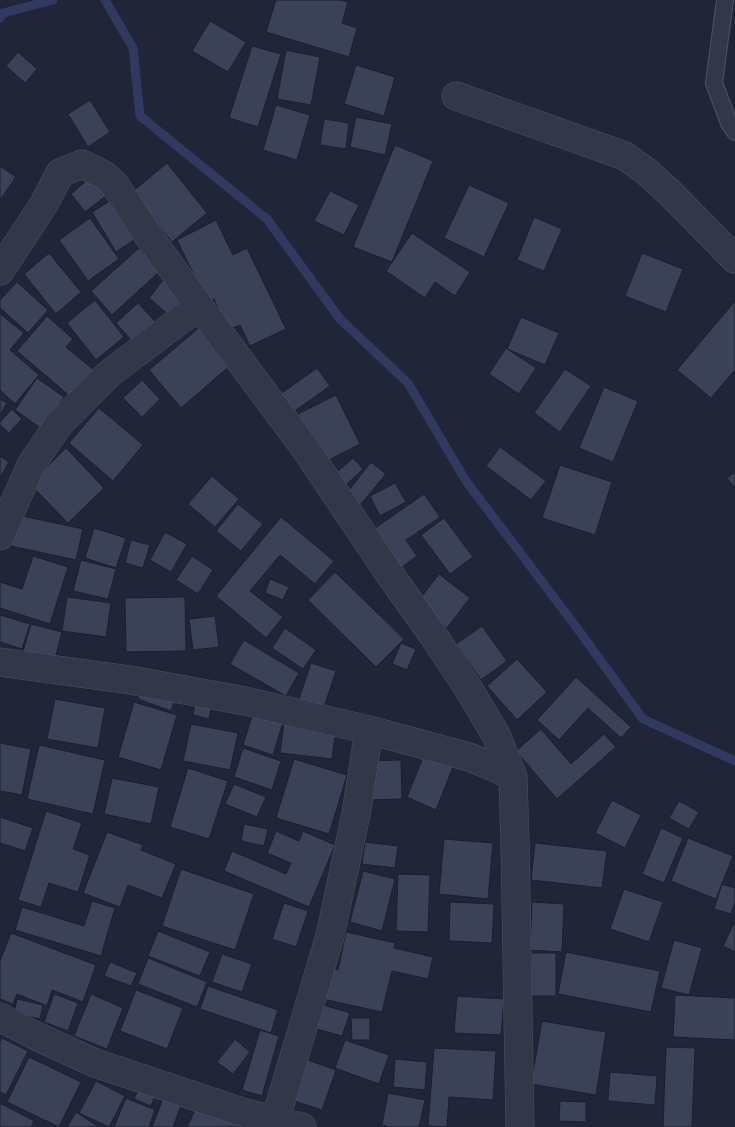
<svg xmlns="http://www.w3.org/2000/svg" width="735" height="1127" font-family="'Space Grotesk',sans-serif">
  <rect width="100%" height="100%" fill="#202538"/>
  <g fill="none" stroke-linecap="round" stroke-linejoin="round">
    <path stroke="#313a5e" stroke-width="9" d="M105,0L133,48L140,116L267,219L340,319L408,383L466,481L577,628L643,719L735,761
      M0,18L3,13L53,0"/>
  </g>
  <path fill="#3b4258" stroke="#1b1f2f" d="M276,0H340L348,2L342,23L357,28L349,57L266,32Z
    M210,21L246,42L228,72L192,51Z
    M252,46L281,54L258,127L229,118Z
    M286,50L320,57L311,105L277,99Z
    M18,52L37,69L25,83L6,66Z
    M356,65L395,77L384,116L344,104Z
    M90,100L110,132L88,147L68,114Z
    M276,105L310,115L297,160L263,150Z
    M356,117L392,124L385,155L350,147Z
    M324,119L349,123L346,149L320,145Z
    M395,145L433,161L392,262L353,247Z
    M167,163L207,213L172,242L132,192Z
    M0,166L16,177L0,200Z
    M92,176L107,195L85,212L71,194Z
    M469,185L509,203L484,257L444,238Z
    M330,191L359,205L344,235L314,221Z
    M113,199L137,238L116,252L92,212Z
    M534,217L562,229L544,271L517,260Z
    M90,218L119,259L88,281L59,240Z
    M216,220L233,255L247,248L286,329L250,346L240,325L228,330L214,299L207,302L177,240Z
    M412,233L470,272L455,296L435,282L425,298L386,271Z
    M139,248L160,271L112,315L91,291Z
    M49,253L81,292L56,314L24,274Z
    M642,253L683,269L666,312L625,296Z
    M163,280L190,303L176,321L149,298Z
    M17,282L48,310L28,333L0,308V300Z
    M95,300L124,337L96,360L67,323Z
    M735,301V370L711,398L677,370Z
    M138,303L160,327L138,348L116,323Z
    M0,314L24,333L10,350L39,375L15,404L0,390Z
    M47,316L73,339L66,347L95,371L72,398L17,351Z
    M521,317L559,333L545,365L507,349Z
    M200,327L232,364L181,408L149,370Z
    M506,348L536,368L519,394L489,374Z
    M317,368L330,386L292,413L279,395Z
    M565,369L591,386L560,432L534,413Z
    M37,378L64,397L42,429L15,410Z
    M142,380L160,399L142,417L123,398Z
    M604,387L638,401L613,462L579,448Z
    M336,395L360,444L323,463L298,414Z
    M0,399L7,403L0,415Z
    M99,408L143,445L113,481L69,443Z
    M12,409L22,419L9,433L0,425V422Z
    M500,447L546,481L531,500L486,466Z
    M66,448L104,488L68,523L30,484Z
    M0,456L9,462L0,478Z
    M353,458L363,469L346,485L336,473Z
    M371,462L386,474L360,505L346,494Z
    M560,465L612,482L595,535L542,518Z
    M735,472V488L727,478Z
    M212,476L239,499L215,527L188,504Z
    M395,483L406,502L380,516L370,496Z
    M424,494L440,517L406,540L417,556L398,570L371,531Z
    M238,504L263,524L241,551L216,531Z
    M18,515L83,529L76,560L11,546Z
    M281,517L334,561L315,584L280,555L250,591L283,617L266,638L216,596Z
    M444,518L473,557L450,574L421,535Z
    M94,528L126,538L116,568L85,558Z
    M165,532L187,544L171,572L150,560Z
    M131,540L150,545L143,568L125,563Z
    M33,556L68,567L50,624L0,608V582L22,589Z
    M192,556L213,570L198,594L176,580Z
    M81,560L116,569L108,599L73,591Z
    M335,572L404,639L376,667L308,600Z
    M439,574L470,598L447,628L416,604Z
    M270,579L289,587L283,600L265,593Z
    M67,597L111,603L106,637L62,631Z
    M185,597L186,651L126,652L125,598Z
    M0,615L30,624L22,649L0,642Z
    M215,616L219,647L193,650L189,619Z
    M31,624L62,632L55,659L23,651Z
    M482,626L507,661L481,680L456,644Z
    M285,628L316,650L303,669L272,648Z
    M244,640L299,673L286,696L230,664Z
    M401,643L416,649L407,670L392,664Z
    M517,659L547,692L517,720L487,686Z
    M311,663L336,671L324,707L299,699Z
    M576,677L631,727L621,738L588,708L559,740L537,720Z
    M142,687L175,699L171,711L138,699Z
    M196,697L213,700L209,719L193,715Z
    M55,699L105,708L98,748L47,739Z
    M134,702L177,715L161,770L118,757Z
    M253,713L283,722L273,755L243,745Z
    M284,723L336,728L332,759L280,753Z
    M191,724L238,733L230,770L183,761Z
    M541,729L571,764L604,734L616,747L557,799L516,751Z
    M0,743L31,749L22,795L0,791Z
    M39,745L105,760L93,814L27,799Z
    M243,748L281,761L272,790L234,777Z
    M424,755L453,767L436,810L407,797Z
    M294,759L347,775L329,834L276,818Z
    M401,760L402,799L366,800L365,761Z
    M188,768L228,781L209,839L170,827Z
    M112,778L159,787L151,824L104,814Z
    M234,784L266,797L257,817L225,804Z
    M612,800L641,815L625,848L595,833Z
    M679,801L699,812L689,829L669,818Z
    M46,811L82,823L73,849L90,855L78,892L49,883L41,907L18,900Z
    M0,817L33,828L25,851L0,843Z
    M244,824L268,829L264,846L241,841Z
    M661,828L683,838L664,883L642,874Z
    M276,831L299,841L303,831L335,845L309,907L224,871L232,851L286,874L291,863L267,853Z
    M107,832L143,845L141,850L176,864L162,898L128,885L120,907L83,893Z
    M688,838L733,856L716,899L671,881Z
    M444,839L493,843L488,899L439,894Z
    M365,842L398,846L395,868L362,864Z
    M535,843L607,851L602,888L531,880Z
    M181,869L254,894L235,950L162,926Z
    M363,871L395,879L382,931L350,922Z
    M398,874L430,875L428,932L396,931Z
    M722,884L735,888V902L731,914L714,909Z
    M624,889L663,902L649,942L610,929Z
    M92,901L115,908L101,956L15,930L22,907L84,926Z
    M450,902L494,904L492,943L449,941Z
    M532,902L564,904L562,952L530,950Z
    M284,903L308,911L296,947L272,939Z
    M735,921V952L723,946Z
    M158,931L210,952L200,976L148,956Z
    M346,932L395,943L394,948L433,957L428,979L392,971L382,1012L318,998L325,967L338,970Z
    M11,933L96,965L83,1002L52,990L47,1006L17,994L13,1004L0,999V961Z
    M674,940L702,948L689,995L661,988Z
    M566,952L660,971L651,1012L558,994Z
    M531,953H556V996H531Z
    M222,954L252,964L242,992L212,982Z
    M148,958L207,982L197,1007L138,984Z
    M110,962L137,973L131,986L104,976Z
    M208,986L278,1010L271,1033L200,1009Z
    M136,990L183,1008L167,1049L120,1031Z
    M54,994L78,1003L68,1031L44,1022Z
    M91,994L123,1008L107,1049L74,1036Z
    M675,995L735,998V1040L673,1037Z
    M457,996L504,999L501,1035L454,1033Z
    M17,999L43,1005L40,1019L14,1013Z
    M320,1004L350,1013L342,1036L313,1028Z
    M351,1018H370V1040H352Z
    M542,1021L606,1032L596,1095L531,1084Z
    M260,1030L279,1036L262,1096L242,1090Z
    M2,1038L28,1051L6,1095L0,1092V1042Z
    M235,1039L250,1052L233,1074L217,1062Z
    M345,1040L389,1055L379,1084L335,1068Z
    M666,1047L695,1048L692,1127H663Z
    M434,1048L496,1051L493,1100L449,1097L447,1127L428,1126Z
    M29,1057L81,1082L59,1127L7,1102Z
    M299,1057L336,1070L322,1110L285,1098Z
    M395,1059L427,1062L425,1090L393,1087Z
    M610,1072L657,1076L655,1105L608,1101Z
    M96,1081L125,1096L109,1127L79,1113Z
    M140,1086L156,1093L151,1106L134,1099Z
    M388,1093L425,1100L419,1127H390L382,1125Z
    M164,1096L182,1103L173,1127H152Z
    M126,1098L155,1110L149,1127H114Z
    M560,1101L586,1102V1122L559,1121Z
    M0,1103L34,1121L31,1127H0Z
    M198,1104L247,1127H187Z
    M76,1112L99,1127H67Z"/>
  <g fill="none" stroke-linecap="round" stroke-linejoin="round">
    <defs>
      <path id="service" d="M725,0L714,83L729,123L735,132"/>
      <path id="minor" d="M456,96L625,156L647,172L669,192L735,259
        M0,271L44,204L60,173L82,164L104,175L115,185L148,235L199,306L305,448L386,569L433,635L468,688L496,735L513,777L515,843L520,1127
        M0,536L31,465L59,424L110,373L199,306
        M0,662L130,680L245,701L369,730L469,757L494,767L513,777
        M0,1017L36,1036L95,1063L245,1113L302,1127
        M275,1121L330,936L356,814L369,730"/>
    </defs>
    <use href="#service" stroke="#4e5263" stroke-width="18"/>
    <use href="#minor" stroke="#4e5263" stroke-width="29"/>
    <use href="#service" stroke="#333849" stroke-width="16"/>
    <use href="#minor" stroke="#333849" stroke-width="28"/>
  </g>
</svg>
